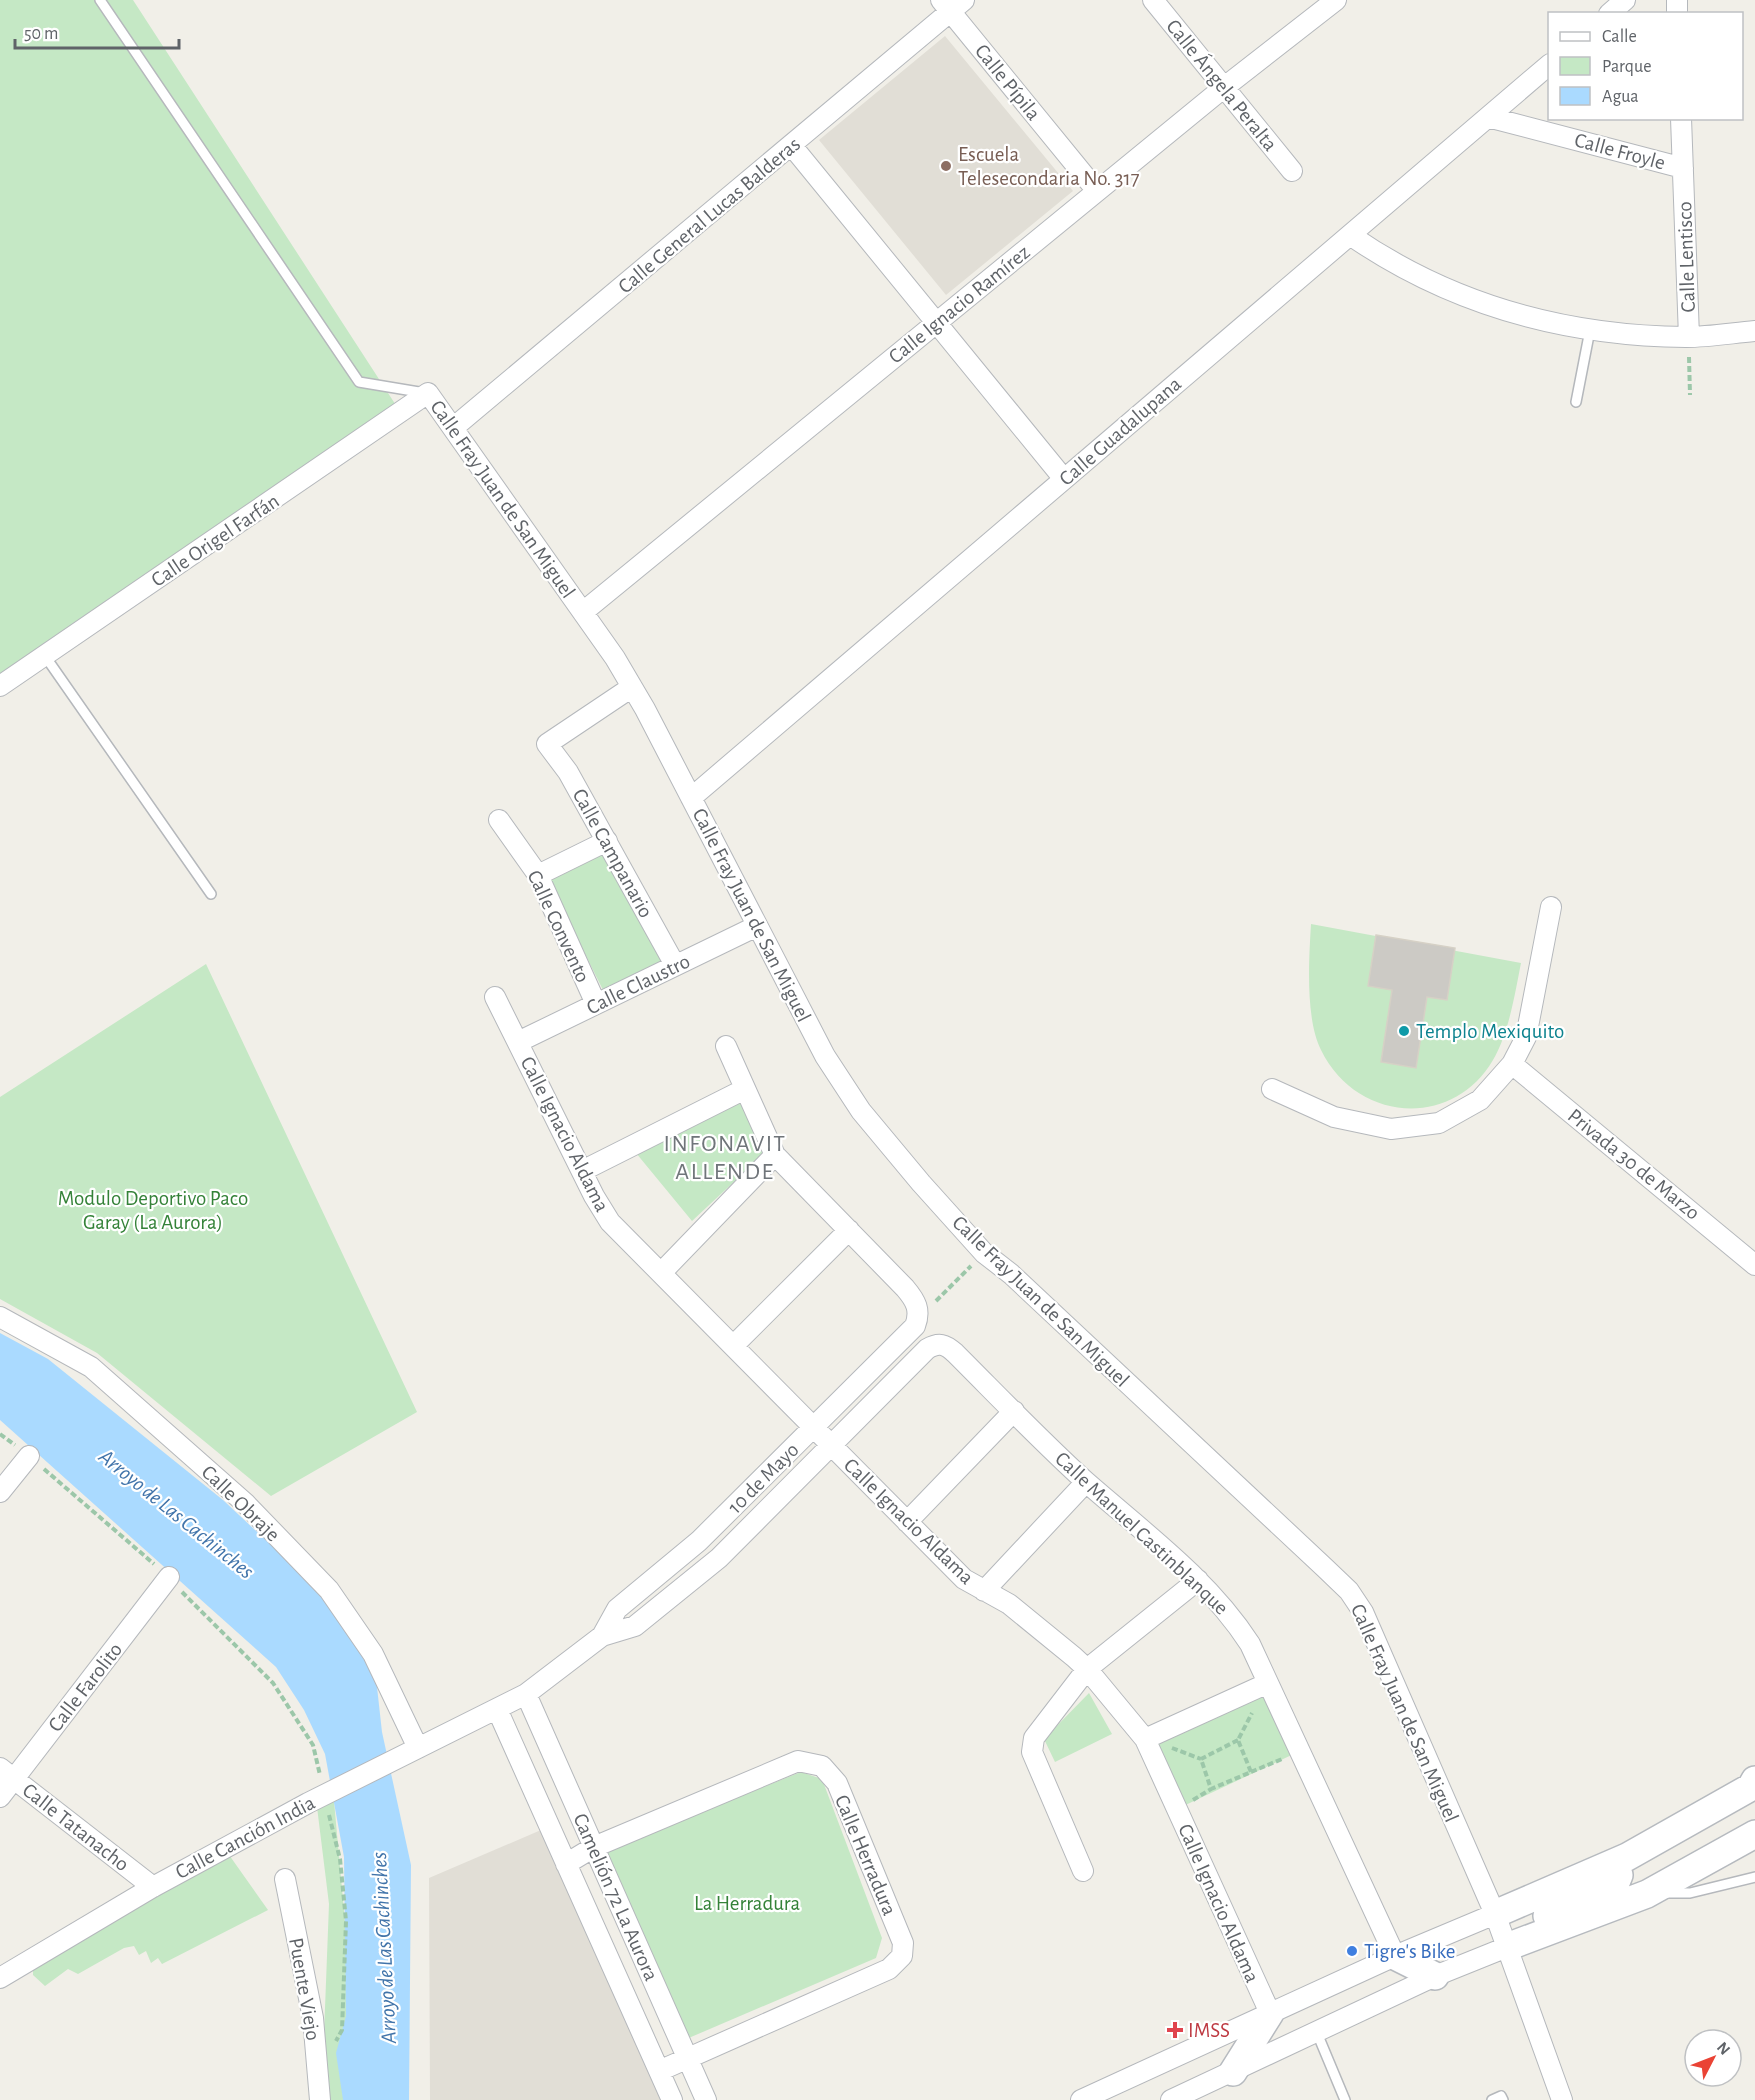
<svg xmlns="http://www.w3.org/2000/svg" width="1755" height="2100" font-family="'Alegreya Sans',sans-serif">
  <rect width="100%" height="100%" fill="#f1efe8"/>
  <path fill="#e1ded6" d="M945,36L1073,191L946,295L819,140Z
    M541,1830L662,2100H430L429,1878Z"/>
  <path fill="#c5e8c5" d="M0,0H133L401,413L0,686Z
    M610,846L667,963L604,992L544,872Z
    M1311,924L1521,963C1515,993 1509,1033 1493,1060C1452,1130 1356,1122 1321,1050C1305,1018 1309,959 1311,924Z
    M206,964L417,1412L271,1496L97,1353L0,1299V1097Z
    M747,1093L767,1151L692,1221L636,1153Z
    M1268,1683L1300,1751L1177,1809L1145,1739Z
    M1089,1693L1112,1734L1055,1762L1044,1739Z
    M801,1772L822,1779L882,1938L876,1958L684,2040L606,1850Z
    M334,1801L353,2010L346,2100H330L324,2034L329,1904L317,1807Z
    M227,1852L268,1910L162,1964L158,1958L151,1963L146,1951L139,1955L134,1946L124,1948L78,1974L68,1969L45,1986L33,1975V1963Z"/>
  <path fill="#aadaff" d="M0,1333L48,1359L223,1500L318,1589L376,1678L382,1732L411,1865L409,2100H343L336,2053L346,2016L344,1857L325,1754L304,1710L276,1667L0,1420Z"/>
  <path fill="#cccac5" stroke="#d6d1c6" stroke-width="1.5" d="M1376,935L1455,948L1447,1000L1427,997L1416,1068L1381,1062L1392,990L1368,986Z"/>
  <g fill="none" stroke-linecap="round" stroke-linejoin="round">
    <defs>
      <path id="lane" d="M100,0L359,382L425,393
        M1576,402L1590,330
        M45,656L211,894
        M1665,1893H1690L1755,1877
        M1317,2033L1345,2100
        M1492,2100L1501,2096L1503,2100"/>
      <path id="street" d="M941,0L1097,191
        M1153,0L1292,171
        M1677,0V14
        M1609,14L1625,0
        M1488,117L1683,168
        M1681,118L1689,337
        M792,146L1064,479
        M1350,235C1450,304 1565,336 1686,337C1709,337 1732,333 1755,331
        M453,428L964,0
        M583,612L1222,89L1336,0
        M0,686L428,393L615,658L645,709L825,1056L861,1111L921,1183L984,1253L1011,1274L1325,1568L1349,1591L1363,1612L1495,1914L1562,2100
        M632,687L547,744L568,772L675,965
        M691,798L1550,64
        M499,820L538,875L596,1004
        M538,875L607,841
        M495,997L594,1196L610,1222L964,1579L1009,1604L1074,1657L1087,1669L1145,1739L1270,2013
        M518,1042L757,926
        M1512,1064L1755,1265
        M1272,1089L1334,1117L1391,1129L1439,1123L1480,1100L1512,1064L1526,1037L1551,907
        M582,1171L745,1089
        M661,1273L775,1155
        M0,1317L91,1367L245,1503L329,1590L373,1654L418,1748
        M733,1346L849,1230
        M0,1492L29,1456
        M907,1522L1014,1411
        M984,1591L1086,1482
        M602,1636L617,1609L699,1541L915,1326C921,1310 916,1301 905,1288L775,1155L726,1046
        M526,1694L706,2100
        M497,1709L672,2100
        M1145,1739L1268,1683
        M0,1768L153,1887
        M0,1797L169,1577
        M566,1864L594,1847L798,1761L822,1766L837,1783L903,1943L902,1956L889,1969L659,2071
        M1083,1871L1032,1752L1034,1738L1087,1669L1198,1580
        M285,1879L313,2018L320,2100
        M0,1978L153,1887L308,1803L526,1694L602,1636L635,1626L719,1558L927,1349C939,1342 945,1344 955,1353C998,1396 1040,1440 1085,1481C1143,1532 1208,1579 1250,1644L1395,1956
        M1081,2100L1395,1956L1495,1914
        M1171,2100L1435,1976L1507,1947"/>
      <path id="secondary" d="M1495,1914L1627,1857L1751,1787L1755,1780
        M1547,1916L1617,1880L1619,1875
        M1507,1947L1647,1894L1755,1834
        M1395,1956L1435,1976
        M1233,2072L1270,2013"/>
    </defs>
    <use href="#lane" stroke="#b5b8bc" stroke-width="12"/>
    <use href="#street" stroke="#b5b8bc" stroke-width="22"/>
    <use href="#secondary" stroke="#b6babf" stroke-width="30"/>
    <path stroke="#9cc7a9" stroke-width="4" stroke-dasharray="6 3" stroke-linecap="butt" d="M1689,357L1690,395
      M936,1301L971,1266
      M0,1434L15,1445
      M44,1469L154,1564
      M182,1592L273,1683L313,1745L320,1775
      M1238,1740L1201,1759L1211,1789L1251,1772L1238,1740L1252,1713
      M1172,1748L1201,1759
      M1251,1772L1282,1759
      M1193,1800L1211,1789
      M329,1815L340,1859L346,1921L342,2030L336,2041"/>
    <use href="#lane" stroke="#fff" stroke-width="9"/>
    <use href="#street" stroke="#fff" stroke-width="20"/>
    <use href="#secondary" stroke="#fff" stroke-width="27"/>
  </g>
  <circle fill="#8d6e63" stroke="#fff" stroke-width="2" cx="946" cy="166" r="6"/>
  <circle fill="#0f9aa8" stroke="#fff" stroke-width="2" cx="1404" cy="1031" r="6"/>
  <circle fill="#3f7fe0" stroke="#fff" stroke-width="2" cx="1352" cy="1951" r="6"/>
  <path fill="#e0444e" stroke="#fff" stroke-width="2" d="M1172 2021h6v6h6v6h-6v6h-6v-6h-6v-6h6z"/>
  <g text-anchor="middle" stroke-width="4.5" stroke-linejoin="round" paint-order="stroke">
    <g font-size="21" fill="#5f6368" stroke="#fff">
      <text transform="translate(1008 82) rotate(51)" y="7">Calle Pípila</text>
      <text transform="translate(1222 85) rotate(51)" y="7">Calle Ángela Peralta</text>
      <text transform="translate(1620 151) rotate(15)" y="7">Calle Froyle</text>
      <text transform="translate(709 215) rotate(-40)" y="7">Calle General Lucas Balderas</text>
      <text transform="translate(1686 257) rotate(-92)" y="7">Calle Lentisco</text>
      <text transform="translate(959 304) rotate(-39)" y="7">Calle Ignacio Ramírez</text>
      <text transform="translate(1120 431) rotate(-41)" y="7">Calle Guadalupana</text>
      <text transform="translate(503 499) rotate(55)" y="7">Calle Fray Juan de San Miguel</text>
      <text transform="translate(215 540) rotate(-34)" y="7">Calle Origel Farfán</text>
      <text transform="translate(613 853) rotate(61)" y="7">Calle Campanario</text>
      <text transform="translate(752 915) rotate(63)" y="7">Calle Fray Juan de San Miguel</text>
      <text transform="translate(559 926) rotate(65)" y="7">Calle Convento</text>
      <text transform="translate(638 984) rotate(-26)" y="7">Calle Claustro</text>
      <text transform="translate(565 1134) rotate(63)" y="7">Calle Ignacio Aldama</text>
      <text transform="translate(1634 1164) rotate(39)" y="7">Privada 30 de Marzo</text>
      <text transform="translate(1041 1301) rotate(44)" y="7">Calle Fray Juan de San Miguel</text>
      <text transform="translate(763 1478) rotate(-45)" y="7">10 de Mayo</text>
      <text transform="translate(241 1503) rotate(44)" y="7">Calle Obraje</text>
      <text transform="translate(909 1521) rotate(44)" y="7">Calle Ignacio Aldama</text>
      <text transform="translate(1142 1533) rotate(43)" y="7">Calle Manuel Castinblanque</text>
      <text transform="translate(85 1687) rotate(-52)" y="7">Calle Farolito</text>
      <text transform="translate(1405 1713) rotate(66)" y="7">Calle Fray Juan de San Miguel</text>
      <text transform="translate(76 1827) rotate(38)" y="7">Calle Tatanacho</text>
      <text transform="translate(245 1837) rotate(-28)" y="7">Calle Canción India</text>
      <text transform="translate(866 1855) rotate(67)" y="7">Calle Herradura</text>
      <text transform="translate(616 1897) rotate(66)" y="7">Camelión 72 La Aurora</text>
      <text transform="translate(1219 1903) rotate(66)" y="7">Calle Ignacio Aldama</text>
      <text transform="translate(305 1989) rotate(80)" y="7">Puente Viejo</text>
    </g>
    <g font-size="21" fill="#785e54" stroke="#fff" text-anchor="start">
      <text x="958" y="161">Escuela<tspan x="958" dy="24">Telesecondaria No. 317</tspan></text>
    </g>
    <g font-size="21" fill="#0d838f" stroke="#fff" text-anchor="start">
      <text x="1416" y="1038">Templo Mexiquito</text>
    </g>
    <g font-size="21" fill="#348238" stroke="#fff">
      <text x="153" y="1205">Modulo Deportivo Paco<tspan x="153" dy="24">Garay (La Aurora)</tspan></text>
      <text x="747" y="1910">La Herradura</text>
    </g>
    <g font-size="21" fill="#366cbe" stroke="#fff" text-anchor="start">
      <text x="1364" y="1958">Tigre's Bike</text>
    </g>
    <g font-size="21" fill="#be3a42" stroke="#fff" text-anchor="start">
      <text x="1188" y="2037">IMSS</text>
    </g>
    <g font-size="22" font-style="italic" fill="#4174aa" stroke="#fff">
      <text transform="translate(177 1513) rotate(39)" y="8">Arroyo de Las Cachinches</text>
      <text transform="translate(383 1948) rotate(-93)" y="8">Arroyo de Las Cachinches</text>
    </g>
    <g font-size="24" letter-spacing="1.5" fill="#70757a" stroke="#fff">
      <text x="725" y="1151">INFONAVIT<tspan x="725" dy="28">ALLENDE</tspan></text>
    </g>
  </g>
  <rect x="1548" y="12" width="195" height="108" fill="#ffffff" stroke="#bfc1c3" stroke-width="1.5"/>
  <rect x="1560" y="32" width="30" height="9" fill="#ffffff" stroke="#bfc1c3" stroke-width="1.5"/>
  <text x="1602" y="42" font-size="18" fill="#5f6368">Calle</text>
  <rect x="1560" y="57" width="30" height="18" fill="#c5e8c5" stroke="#bfc1c3" stroke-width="1.5"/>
  <text x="1602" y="72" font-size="18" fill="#5f6368">Parque</text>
  <rect x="1560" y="87" width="30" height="18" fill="#aadaff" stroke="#bfc1c3" stroke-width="1.5"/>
  <text x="1602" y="102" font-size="18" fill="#5f6368">Agua</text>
  <g transform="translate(1713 2058) rotate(48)"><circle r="28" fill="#ffffff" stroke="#bfc1c3" stroke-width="1.5"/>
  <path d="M0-4.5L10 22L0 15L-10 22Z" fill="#ea4335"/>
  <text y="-9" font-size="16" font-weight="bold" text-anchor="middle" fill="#5f6368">N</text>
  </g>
  <path d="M15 39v9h164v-9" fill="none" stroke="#5f6368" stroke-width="3"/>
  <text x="24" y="39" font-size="18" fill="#5f6368" stroke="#ffffff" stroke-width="4.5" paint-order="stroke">50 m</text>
</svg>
